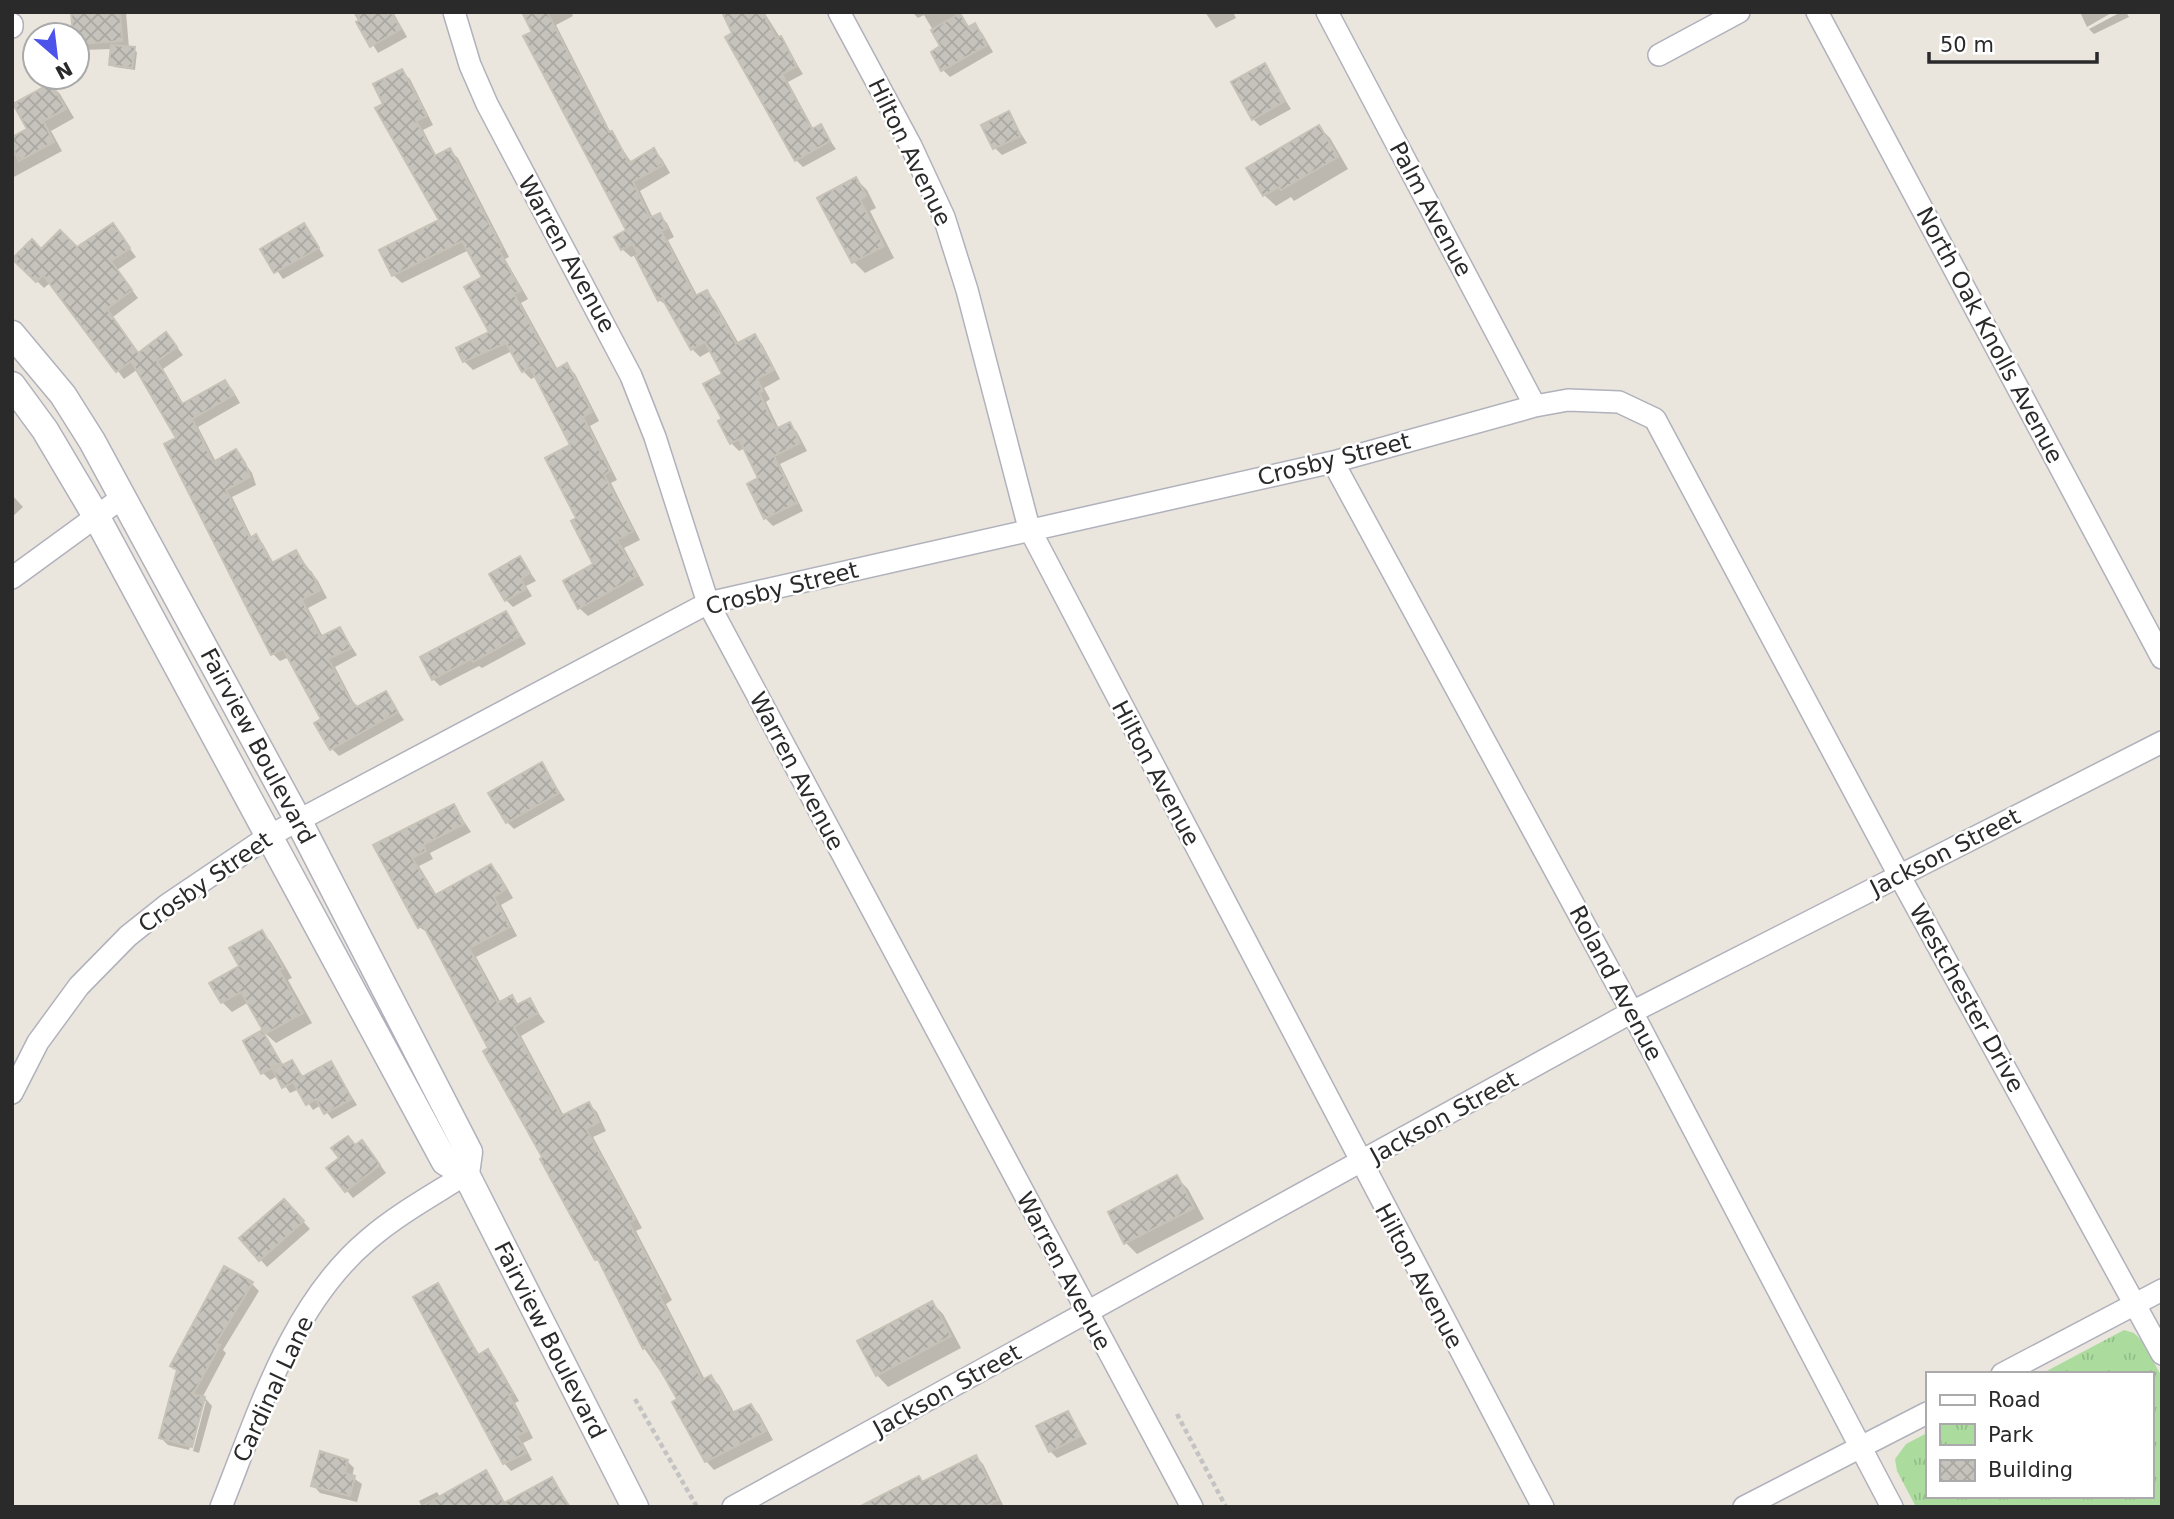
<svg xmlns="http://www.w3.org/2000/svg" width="2174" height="1519" font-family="'DejaVu Sans',sans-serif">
  <defs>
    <pattern id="park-tufts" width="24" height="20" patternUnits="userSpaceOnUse" patternTransform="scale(1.75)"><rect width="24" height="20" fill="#abdc9e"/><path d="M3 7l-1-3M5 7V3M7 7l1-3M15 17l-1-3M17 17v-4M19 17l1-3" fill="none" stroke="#93bd88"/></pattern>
    <pattern id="building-cross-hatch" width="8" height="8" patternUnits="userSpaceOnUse" patternTransform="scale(1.75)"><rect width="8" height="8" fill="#c6c3bc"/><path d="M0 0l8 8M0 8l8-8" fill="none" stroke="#aaa8a2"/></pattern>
  </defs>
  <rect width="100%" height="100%" fill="#ebe6dd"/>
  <path fill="url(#park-tufts)" d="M2124,1330L2134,1333L2142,1341L2162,1377V1507H1916L1897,1471L1895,1459L1906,1444L1927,1433V1496H2151V1374H2041Z"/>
  <path fill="#0003" d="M73,12H126L129,48L137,52L135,70L114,67L111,64L112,49L82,50L74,35Z
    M353,12H393L407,37L378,53Z
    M524,12H571L573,16L556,25L611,133L632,163L654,150L662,159L670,173L640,191L653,218L659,215L667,223L674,237L668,240L698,297L706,292L714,300L739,344L754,336L762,344L780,379L764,388L770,399L766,402L779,429L789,424L797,432L807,451L780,464L803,511L773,526L765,518L761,479L745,448L739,451L731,443L724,420L725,375L712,350L700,357L692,349L669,307L659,300L636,255L631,257L622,249L616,238L629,231Z
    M724,12H764L803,74L788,82L814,130L820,126L836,149L803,167L796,160Z
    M912,12H957L970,28L975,26L982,33L993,52L950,77L943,70V47L924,15L918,18Z
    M1205,12H1233L1236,18L1216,28Z
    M2080,12H2113L2087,27Z
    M2121,12H2126L2129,17L2094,34L2089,29Z
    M1264,66L1291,109L1260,126L1253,119Z
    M401,71L410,79L433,125L423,130L437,157L449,150L458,158L509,257L505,259L528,299L521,303L558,370L567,366L575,374L599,421L590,426L617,480L611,483L640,540L624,548L644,585L588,616L579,608L596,565L579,519L573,446L537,376L531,379L523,371L512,351L473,370L464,361L491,333L485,278L469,250L402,283L393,275L442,221L386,105Z
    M51,85L60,94L74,118L51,131L62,151L12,178V139L29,130Z
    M1008,113L1027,143L1002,155L995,148Z
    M1319,127L1330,138L1348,169L1294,201L1291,197L1276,206L1264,195Z
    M856,179L867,190L876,208L870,211L894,258L865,273L854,262Z
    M113,225L136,257L117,270L138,298L113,317L139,354L173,342L183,355L163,369L184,405L225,382L232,389L240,403L198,427L216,462L236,451L252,473L256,485L232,497L252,538L256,536L263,544L274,564L296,552L318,581L327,598L308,608L323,637L340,629L357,655L335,667L357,709L385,693L404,720L339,756L331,748L324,719L289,657L280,661L273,654L178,439L138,369L124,379L51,282L44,288L15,259L41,251L77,250Z
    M304,225L324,256L283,279L262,249Z
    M12,495L23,507L12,517Z
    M520,558L536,581L526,586L532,596L513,607L506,600Z
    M506,613L526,644L482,668L479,666L440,686L433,679Z
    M541,764L565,800L514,829L507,822Z
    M454,806L471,832L430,853L433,859L419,866L437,896L491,866L499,874L513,898L501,905L517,936L476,957L501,1003L511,997L520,1006L529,1000L545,1022L521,1036L564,1116L589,1104L597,1112L606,1131L593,1137L642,1228L636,1231L672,1300L666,1304L705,1380L711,1377L719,1385L735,1414L751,1406L759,1414L773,1440L714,1470L706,1461L680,1400L644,1348L605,1267L596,1259L430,934L419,927L375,846Z
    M262,932L271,942L292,978L288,980L312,1023L276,1043L267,1035L249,1002L232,1012L222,1002Z
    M262,1032L284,1066L292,1062L304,1078L330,1063L357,1105L332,1119L321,1105L313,1110L299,1089L290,1093L278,1076L270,1080L263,1073Z
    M356,1147L369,1150L386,1173L353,1198L328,1168Z
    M1177,1178L1188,1189L1204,1219L1137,1254L1126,1243Z
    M291,1208L310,1229L267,1267L260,1259Z
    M252,1284L259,1291L223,1350L226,1353L202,1398H205L212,1406L199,1453L193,1451L206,1401H203L189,1450L168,1445L161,1438L178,1372L172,1366Z
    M438,1285L480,1356L488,1351L495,1359L519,1401L515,1403L533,1438L523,1443L532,1460L511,1471L504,1463Z
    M932,1303L943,1314L961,1348L888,1387L877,1375L859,1341Z
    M1068,1413L1087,1444L1057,1458L1050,1451Z
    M976,1457L983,1464L1004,1507H869L919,1478L924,1483Z
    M347,1461L354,1468L352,1477L362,1484L357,1502L320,1493L313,1485Z
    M485,1472L491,1477L507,1507H477Z
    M552,1479L571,1507H512Z
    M437,1492L446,1507H422L419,1501Z"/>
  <path fill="url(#building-cross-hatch)" stroke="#c6c2b7" stroke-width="2" d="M71,12H120L122,41L77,44V35H73Z
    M355,12H391L401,29L370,47L356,22L360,20Z
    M522,12H547L609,132L612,131L629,163L654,148L663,165L633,182L650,218L660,213L667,228L661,231L695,296L707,290L736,344L755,334L774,370L757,379L763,391L759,393L776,429L790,422L800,443L774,456L797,503L764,519L747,484L758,478L739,439L730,444L718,421L722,419L703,384L722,374L705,342L691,350L662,298L658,301L635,256L638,254L633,244L621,250L614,237L626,230L523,36L532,32Z
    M722,12H763L776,38L781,36L797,66L782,74L812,129L821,124L830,141L795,161L725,37L732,33Z
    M960,13L968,27L975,23L987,45L941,71L931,52L940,46L931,30Z
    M111,45L135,47L132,68L109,65Z
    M1265,63L1285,101L1252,120L1231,82Z
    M402,69L427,116L416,121L435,156L450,148L502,248L499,250L521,291L514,294L555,370L567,363L592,412L583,417L610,471L604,475L633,531L617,540L637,576L578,609L563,581L593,564L571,521L576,518L545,458L570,445L530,367L522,372L506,343L463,362L456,348L489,332L464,287L482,277L462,241L392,276L379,250L439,220L375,108L383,104L373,84Z
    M51,83L66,109L43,121L54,142L19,161L12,148V137L27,129L13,104Z
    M1009,111L1021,136L993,149L981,125Z
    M1319,125L1338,157L1281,190L1279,187L1263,196L1246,168Z
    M856,177L866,196L860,200L884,246L852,263L817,198Z
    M113,223L130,248L111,261L132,290L107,309L138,353L166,332L177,347L157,361L182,404L225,380L234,395L192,419L213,462L236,449L245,463L250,477L226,490L250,538L256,534L272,563L296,550L309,573L311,572L320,590L302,600L320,637L340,627L351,648L328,659L351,701L357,707L386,691L398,712L330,750L314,723L321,719L283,649L271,655L251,616L164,444L176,438L131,361L116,372L43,275L36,282L12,259L32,239L41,249L60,230L77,247Z
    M304,223L319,248L274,273L260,249Z
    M520,556L530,573L521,579L526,589L505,601L489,574Z
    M506,611L520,636L473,662L471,659L432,680L420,657Z
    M542,762L559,793L506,823L488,793Z
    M454,804L464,824L423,845L426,851L412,858L435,895L491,864L506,889L494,897L510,927L469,948L498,1003L512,995L517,1005L530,998L538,1013L514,1027L561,1116L589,1102L599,1122L586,1129L635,1219L629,1223L665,1292L659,1295L702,1380L711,1375L732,1413L751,1404L766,1431L705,1462L672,1402L677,1399L647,1346L643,1349L598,1259L595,1260L540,1159L542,1157L483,1051L488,1048L423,925L418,928L373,845Z
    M262,930L283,968L279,970L303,1013L265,1034L241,992L221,1003L209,983L239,966L229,948Z
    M262,1030L281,1063L261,1074L243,1041Z
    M292,1060L302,1077L331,1061L352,1099L324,1114L316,1099L306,1105L293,1082L282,1088L273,1070Z
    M348,1136L355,1145L362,1140L380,1165L345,1192L326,1168L339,1158L331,1148Z
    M1177,1175L1194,1208L1124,1244L1108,1212Z
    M284,1199L304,1221L259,1261L239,1238Z
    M224,1266L253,1282L216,1343L220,1345L193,1394L205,1397L192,1447L159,1438L177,1370L170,1366Z
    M438,1283L478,1355L488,1349L513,1393L509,1395L527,1431L517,1436L526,1453L503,1464L413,1297Z
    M932,1301L951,1336L876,1376L857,1341Z
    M1068,1411L1081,1436L1049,1452L1036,1426Z
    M320,1451L348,1460L345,1473L355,1476L350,1496L311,1486Z
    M976,1455L998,1500L984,1507H859L919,1476L922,1482Z
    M486,1470L504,1503L552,1477L569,1507H421Z"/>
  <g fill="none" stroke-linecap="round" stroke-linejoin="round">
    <defs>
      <path id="minor" d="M454,12L470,65L487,104L631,376L655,437L708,603L1192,1507
        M839,12L911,146L944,217L967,290L1029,528L1543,1507
        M1327,12L1535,406
        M1817,12L2162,658
        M12,24V27
        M1659,55L1739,12
        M1333,462L1632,1012L1892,1507
        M12,578L123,497
        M12,1093L38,1042L79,986L128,936L167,905L269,836L708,603L1333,462L1535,406L1568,400L1619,402L1655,419L1899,875L2162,1354
        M2002,1374L2162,1290
        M221,1507C258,1415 290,1305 369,1239C398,1214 433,1195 466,1174
        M733,1507L1632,1012L2162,742
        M1744,1507L1927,1413"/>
      <path id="tertiary" d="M12,334L63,395L92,441L298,820L469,1152L466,1174
        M12,385L45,430L96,516L445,1162L466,1174L635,1507"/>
    </defs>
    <use href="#minor" stroke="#b0b1bc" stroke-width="24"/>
    <use href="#tertiary" stroke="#b0b1bc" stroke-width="29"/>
    <path stroke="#c3c3c3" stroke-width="4.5" stroke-dasharray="5 3.5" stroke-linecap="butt" d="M635,1399L697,1507
      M1177,1414L1226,1507"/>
    <use href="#minor" stroke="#fff" stroke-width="21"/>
    <use href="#tertiary" stroke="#fff" stroke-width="26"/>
  </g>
  <g text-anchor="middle" stroke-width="5" stroke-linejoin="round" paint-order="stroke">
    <g font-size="23" fill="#2a2a2a" stroke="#fff">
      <text transform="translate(910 152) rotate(64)" y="8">Hilton Avenue</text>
      <text transform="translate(1431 209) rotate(62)" y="8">Palm Avenue</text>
      <text transform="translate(567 254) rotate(61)" y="8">Warren Avenue</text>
      <text transform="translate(1990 335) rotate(62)" y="8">North Oak Knolls Avenue</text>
      <text transform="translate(1334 459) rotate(-14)" y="8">Crosby Street</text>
      <text transform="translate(782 588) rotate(-14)" y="8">Crosby Street</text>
      <text transform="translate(258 746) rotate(62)" y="8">Fairview Boulevard</text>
      <text transform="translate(797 771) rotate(62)" y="8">Warren Avenue</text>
      <text transform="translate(1156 773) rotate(62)" y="8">Hilton Avenue</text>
      <text transform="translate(1945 852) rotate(-27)" y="8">Jackson Street</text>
      <text transform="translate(205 882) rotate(-35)" y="8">Crosby Street</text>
      <text transform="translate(1616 983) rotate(62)" y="8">Roland Avenue</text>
      <text transform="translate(1967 998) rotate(61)" y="8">Westchester Drive</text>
      <text transform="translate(1444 1117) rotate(-29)" y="8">Jackson Street</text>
      <text transform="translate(1064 1271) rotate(62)" y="8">Warren Avenue</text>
      <text transform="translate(1419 1276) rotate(62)" y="8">Hilton Avenue</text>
      <text transform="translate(550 1340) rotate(63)" y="8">Fairview Boulevard</text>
      <text transform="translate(273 1389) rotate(-65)" y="8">Cardinal Lane</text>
      <text transform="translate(947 1390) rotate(-29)" y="8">Jackson Street</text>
    </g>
  </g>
  <rect width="2174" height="1519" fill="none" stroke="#2a2a2a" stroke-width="28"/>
  <rect x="1926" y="1372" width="228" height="126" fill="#ffffff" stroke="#aaaaaa" stroke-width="2"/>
  <rect x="1940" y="1395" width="35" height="10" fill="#ffffff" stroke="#aaaaaa" stroke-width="2"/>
  <text x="1988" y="1407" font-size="21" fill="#2a2a2a">Road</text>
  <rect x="1940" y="1424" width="35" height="21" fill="url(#park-tufts)" stroke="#aaaaaa" stroke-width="2"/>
  <text x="1988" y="1442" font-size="21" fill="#2a2a2a">Park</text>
  <rect x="1940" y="1460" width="35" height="21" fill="url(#building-cross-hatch)" stroke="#aaaaaa" stroke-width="2"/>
  <text x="1988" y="1477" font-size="21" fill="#2a2a2a">Building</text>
  <g transform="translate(56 56) rotate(152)"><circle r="33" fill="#ffffff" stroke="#aaaaaa" stroke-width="2"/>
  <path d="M0-5L12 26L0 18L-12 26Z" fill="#4b53ea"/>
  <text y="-10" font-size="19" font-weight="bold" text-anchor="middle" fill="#2a2a2a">N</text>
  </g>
  <path d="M1929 52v10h168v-10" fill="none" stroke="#2a2a2a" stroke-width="3.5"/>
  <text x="1940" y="52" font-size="21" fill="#2a2a2a" stroke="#ffffff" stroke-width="5" paint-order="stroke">50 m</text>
</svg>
